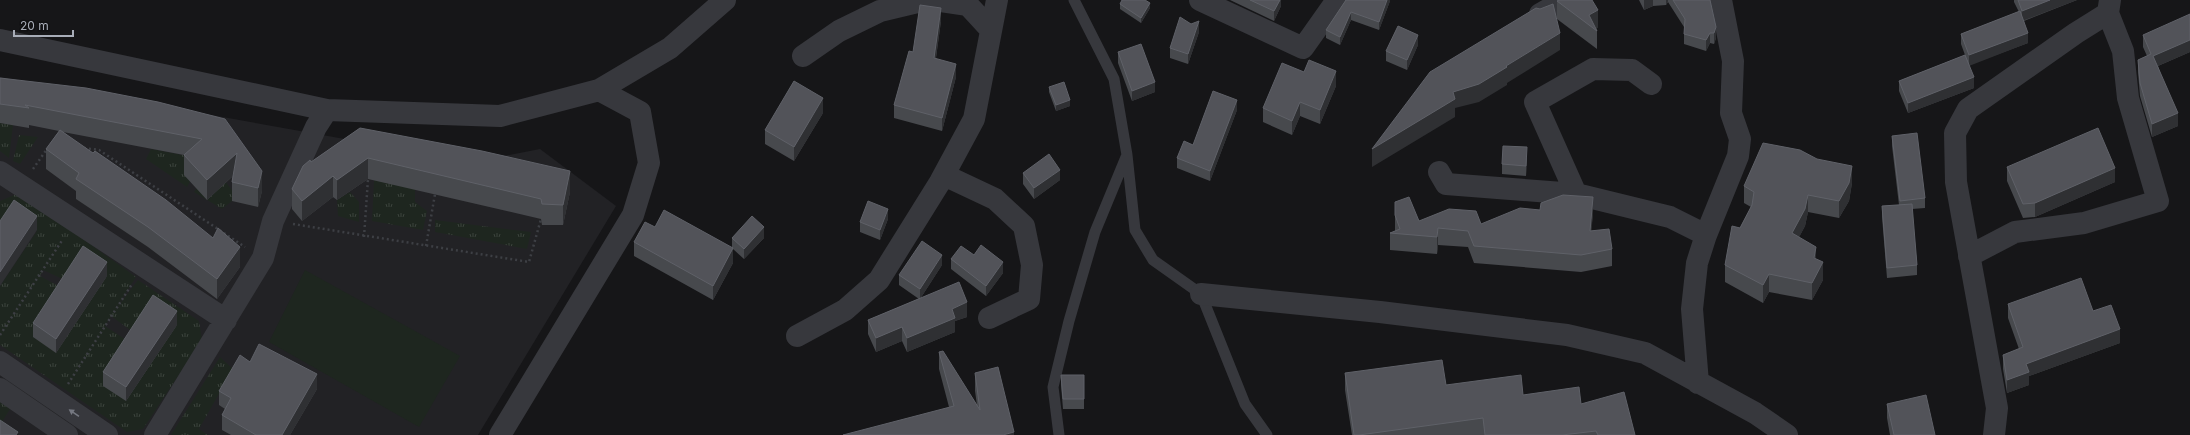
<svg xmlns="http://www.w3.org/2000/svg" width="2190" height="435" font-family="Inter,sans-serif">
  <defs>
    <pattern id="grass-tufts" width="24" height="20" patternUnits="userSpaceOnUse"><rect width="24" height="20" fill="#1e261f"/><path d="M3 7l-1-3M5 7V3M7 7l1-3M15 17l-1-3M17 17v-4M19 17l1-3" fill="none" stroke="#3c433d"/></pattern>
  </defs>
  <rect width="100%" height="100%" fill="#161618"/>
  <path fill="#222225" d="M0,77L473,162L540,149L616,206L478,435H0Z"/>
  <path fill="url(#grass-tufts)" fill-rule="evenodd" d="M0,123L13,125L9,158L0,151Z
    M19,135L38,137L20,164L13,161Z
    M151,149L203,159L187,187L146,159Z
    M213,164L233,192L232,201L222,209L194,192Z
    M374,180L415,189V202L427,211L423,230L372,221Z
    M350,192L359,202V222L338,216L337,200Z
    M19,193L136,277L115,310L138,280L199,321L202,340L143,429L127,432L0,345V286L37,231L0,235V201ZM43,270L69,282L64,289L40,276ZM111,316L137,335L131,343L105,326Z
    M435,220L531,232L527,249L435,232Z
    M220,357L233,369L199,429L208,435H171Z
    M0,398L12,406L0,425Z"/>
  <path fill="#1e261f" d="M305,270L460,356L419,427L269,342Z"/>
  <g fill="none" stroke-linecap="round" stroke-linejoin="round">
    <path stroke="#3d3f44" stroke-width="2.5" stroke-dasharray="2 3" stroke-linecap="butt" d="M84,148L99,150L245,247
      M33,169L47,149
      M293,224L529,262L541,219
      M364,237L368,179
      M426,246L435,194
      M0,335L63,239
      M68,384L132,284"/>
    <path stroke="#37383d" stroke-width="11" d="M1074,0L1114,79L1127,155L1135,230L1153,260L1201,294L1245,404L1267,435
      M1059,435L1053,387L1069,321L1095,232L1126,157"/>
    <path stroke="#37383d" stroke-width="22" d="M934,0L968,5L991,30
      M1200,0L1303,48L1337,0
      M1540,14L1565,0
      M0,40L327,110L500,116L599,90L670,48L725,0
      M803,56L839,31L880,11L926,0
      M0,172L226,320
      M1439,172L1446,184L1576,194L1670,217L1706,235L1697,263L1692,309L1698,383
      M944,175L995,199L1024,226L1032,265L1029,299L989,318
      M1576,194L1535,102L1593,69L1632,70L1651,84
      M1706,235L1738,156L1740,139L1731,113L1733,61L1721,0
      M1969,256L2015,232L2084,223L2158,201L2128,98L2123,51L2108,13
      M1201,294L1380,312L1567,335L1645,353L1755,413L1787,435
      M797,336L845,310L879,280L940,182L974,119L997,0
      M0,362L107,435
      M0,389L67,435
      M155,435L263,258L273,221L316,127L327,110
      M500,435L633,215L649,163L640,112L599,90
      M1994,435L1997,408L1956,182L1955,133L1968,109L2076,33L2108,13L2110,0"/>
  </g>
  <path fill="#47494d" d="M1230,0H1281V6L1274,21Z
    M1346,0H1390V1L1379,30L1351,20L1340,45L1326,38V30Z
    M1639,0H1710L1716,38L1714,44L1710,43L1706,51L1684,44V27L1668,2L1666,5L1653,6L1644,10Z
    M2014,0H2077L2024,21L2028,43L1969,65L1974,88L1908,113L1899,91V81L1965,55L1961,44V34L2019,12L2014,2Z
    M1557,1L1598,27L1596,29L1597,31V49L1557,19Z
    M1120,4L1150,8L1141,23L1120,9Z
    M941,21L936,58L956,77L942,131L894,118V105L913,52Z
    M1199,32L1188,64L1170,58V48Z
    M2143,35L2190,52L2158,66L2178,126L2152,137L2140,96L2138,72V60L2147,56L2143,47Z
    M1418,45L1407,70L1386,61V51Z
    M1118,52L1155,92L1132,101L1118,63Z
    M1304,72L1336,86L1320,124L1300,116L1292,135L1263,122V108Z
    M0,78L158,102L262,191L258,207L232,201V182L233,176L207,200L184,175V155L63,132L240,267L217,299L148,247L76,199V191L46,169V149L59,131L29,125V128L0,123Z
    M1049,87L1070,106L1056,111L1049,92Z
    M1237,110L1210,181L1177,168V158Z
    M823,113L794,161L765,144V130Z
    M360,128L570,192L563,225H542L541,219L368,179L337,200L333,197L302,221L292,209V189L311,162Z
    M1892,136L1925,198V208L1912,209L1917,265V275L1887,278L1882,217V206L1899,205L1892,146Z
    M1527,158L1526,176L1502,174V164Z
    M2007,167L2115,182L2035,217L2023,218L2007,181Z
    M1023,173L1060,180L1034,199L1023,184Z
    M1852,183L1849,201L1839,218L1808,212L1805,226L1799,237L1816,259L1823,280L1812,300L1769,292L1763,303L1725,282V265L1740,228L1751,207L1744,203V186Z
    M1593,214L1591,231L1612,249V266L1581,272L1474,263L1468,247L1438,245L1437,254L1390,250V233L1395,231V215L1419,221L1481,224Z
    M888,219L880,240L860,232V222Z
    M655,227L732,248V238H764L744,259L733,249V263L713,300L634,256V242Z
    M951,259L1003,273L986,296L951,269Z
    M942,265L920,299L967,317L955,321V332L907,352L902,341L876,352L868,334V320L919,299L899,285V275Z
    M107,276L56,353L33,337V323Z
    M2008,304L2093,311L2120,343L2029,376V385L2007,393L2003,369V355L2019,349L2008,318Z
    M177,325L126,401L103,386V372Z
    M939,352L977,405L975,391V373L1014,435L949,407L939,369Z
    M250,362L317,389L290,435H231L222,430V415L225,409L219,405V391Z
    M1345,373L1523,395L1581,404L1635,435H1352L1345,390Z
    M1061,375H1084V409H1063L1061,385Z
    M1887,404L1935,435H1890L1887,418Z"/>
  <path fill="#2f3033" d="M1280,0H1281V6L1274,21V11Z
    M1387,0H1390V1L1379,30V22Z
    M1644,0H1653V6L1644,10Z
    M1666,0H1668V2L1666,5Z
    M2050,0H2077L2022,21V11Z
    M1150,3V8L1141,23V18Z
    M941,8V21L934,71V58Z
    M1598,10V27L1595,29L1589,15Z
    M1351,12V20L1340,45V37Z
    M1199,21V32L1188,64V54Z
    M1716,27V38L1714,44V33Z
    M1560,33V50L1507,83V85L1479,102L1455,108V117L1372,167V149L1453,92L1506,66Z
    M1710,33V43L1706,51V40Z
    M2028,33V43L1969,66V55Z
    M1418,35V45L1407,70V60Z
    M2190,40V52L2153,68V56Z
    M956,64V77L942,131V118Z
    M1336,71V86L1320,124V110Z
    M1974,77V88L1908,113V103Z
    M1155,82V92L1132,101V91Z
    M823,98V113L794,161V147Z
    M1070,100V106L1056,111V105Z
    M1237,100V110L1210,181V171Z
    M1300,102V116L1292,135V121Z
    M2178,113V126L2152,137V124Z
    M1527,147V158L1526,176V166Z
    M237,153V172L207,200V180Z
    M368,158V179L337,200V180Z
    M1852,166V183L1849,201L1839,218V201Z
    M2115,168V182L2035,217V203Z
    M1060,170V180L1034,199V188Z
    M262,171V191L258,207V188Z
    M570,171V192L563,225V205Z
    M333,176V197L302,221V201Z
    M1808,195V212L1805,226L1792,251V233Z
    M1593,197V214L1590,248V231Z
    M888,209V219L880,240V230Z
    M37,216V230L0,286V272Z
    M764,227V238L744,259V249Z
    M1438,228V245L1437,254V237Z
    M240,247V267L217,299V279Z
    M1816,247V264L1814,258Z
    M733,248V263L713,300V286Z
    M942,255V265L920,299V289Z
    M107,262V276L56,353V339Z
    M1003,262V273L986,296V286Z
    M1823,262V280L1812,300V283Z
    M1769,274V292L1763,303V285Z
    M967,302V317L955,321V332L907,352V338L952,309Z
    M177,311V325L126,401V387Z
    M902,327V341L876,352V338Z
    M2120,329V343L2029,376V385L2007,393V380L2026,364Z
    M317,374V389L290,435H282Z
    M1014,432V435H1003Z"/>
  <path fill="#525359" stroke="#5f6168" d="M1122,0H1145L1150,3L1141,18L1120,4Z
    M1250,0H1280L1274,11Z
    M1346,0H1387L1379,22L1351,12L1340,37L1326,30Z
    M1559,0H1592L1598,10L1589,15L1597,31L1557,1Z
    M1673,0H1710L1716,27L1714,33H1710L1706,40L1684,34L1685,19Z
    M2018,0H2050L2022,11Z
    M1553,4L1560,33L1506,66L1507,67L1479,84L1453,92L1455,99L1372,149L1430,72L1536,8L1540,9Z
    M920,5L941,8L934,58L956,64L942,118L894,105L909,51L913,52Z
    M2020,11L2028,33L1969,55L1961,34Z
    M2190,14V40L2153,56L2178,113L2152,124L2140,83L2138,60L2151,54L2143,35Z
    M1180,17L1191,24L1199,21L1188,54L1170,48Z
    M1398,26L1418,35L1407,60L1386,51Z
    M1141,44L1155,82L1132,91L1118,52Z
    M1965,55L1974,77L1908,103L1899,81Z
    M1309,60L1336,71L1320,110L1300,102L1292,121L1263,108L1282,63L1304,72Z
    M0,78L86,88L158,102L225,119L262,171L258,188L232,182L237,153L207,180L184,155L202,139L25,105L29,108L0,104Z
    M794,81L823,98L794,147L765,130Z
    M1064,82L1070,100L1056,105L1049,87Z
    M1213,91L1237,100L1210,171L1177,158L1184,141L1193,145Z
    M360,128L482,151L570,171L563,205L542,204L541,199L368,158L337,180L333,176L302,201L292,189L303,166L310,160L311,162Z
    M2098,128L2115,168L2035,203L2023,204L2007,167Z
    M60,130L93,153L95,151L166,200L213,238L218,228L240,247L217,279L148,227L76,179L79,173L46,149Z
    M1917,133L1925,198L1900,201L1892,136Z
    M1763,143L1800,150L1817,159L1852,166L1849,183L1839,201L1808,195L1805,209L1792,233L1816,247L1814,258L1823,262L1812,283L1769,274L1763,285L1725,265L1732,226L1740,228L1752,205L1754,192L1744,186Z
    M1503,146L1527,147L1526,166L1502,164Z
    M1049,154L1060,170L1034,188L1023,173Z
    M1563,195L1593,197L1590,231L1609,229L1612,249L1581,255L1474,246L1468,231L1438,228L1437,237L1390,233L1400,229L1395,215V202L1409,197L1419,221L1449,209L1476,211L1481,224L1520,208L1540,210L1541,203Z
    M14,200L37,216L0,272V221Z
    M868,201L888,209L880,230L860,222Z
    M1912,204L1917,265L1887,268L1882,206Z
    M664,210L733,248L713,286L634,242L645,222L655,227Z
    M752,216L764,227L744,249L732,238Z
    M922,241L942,255L920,289L899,275Z
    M981,245L1003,262L986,286L951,259L961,246L974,255Z
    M83,246L107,262L56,339L33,323Z
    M2081,278L2093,311L2111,305L2120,329L2026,364L2029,372L2007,380L2003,355L2023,347L2008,304Z
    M959,282L967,302L952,309L955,318L907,338L902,327L876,338L868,320Z
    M153,295L177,311L126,387L103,372Z
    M259,344L317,374L282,435H256L222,415L231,398L219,391L240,355L250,362Z
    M943,351L980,410L975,373L998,367L1014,432L1003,435H843L954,406L939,352Z
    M1442,360L1446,385L1521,375L1523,395L1579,387L1581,404L1624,392L1635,435H1598L1596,431L1562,435H1485L1483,418L1359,435H1354L1345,373Z
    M1061,375H1084V399H1063Z
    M1926,395L1935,435H1894L1887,404Z
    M0,420L18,432L16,435H0Z"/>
  <defs><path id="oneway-solid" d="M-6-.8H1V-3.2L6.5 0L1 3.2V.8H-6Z"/></defs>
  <use fill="#757881" href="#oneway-solid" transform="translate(74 413) rotate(-146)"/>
  <path d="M14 30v6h59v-6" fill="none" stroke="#a8adb8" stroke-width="2"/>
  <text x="20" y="30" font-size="12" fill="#a8adb8" stroke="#111113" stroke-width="3" paint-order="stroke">20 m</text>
</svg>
